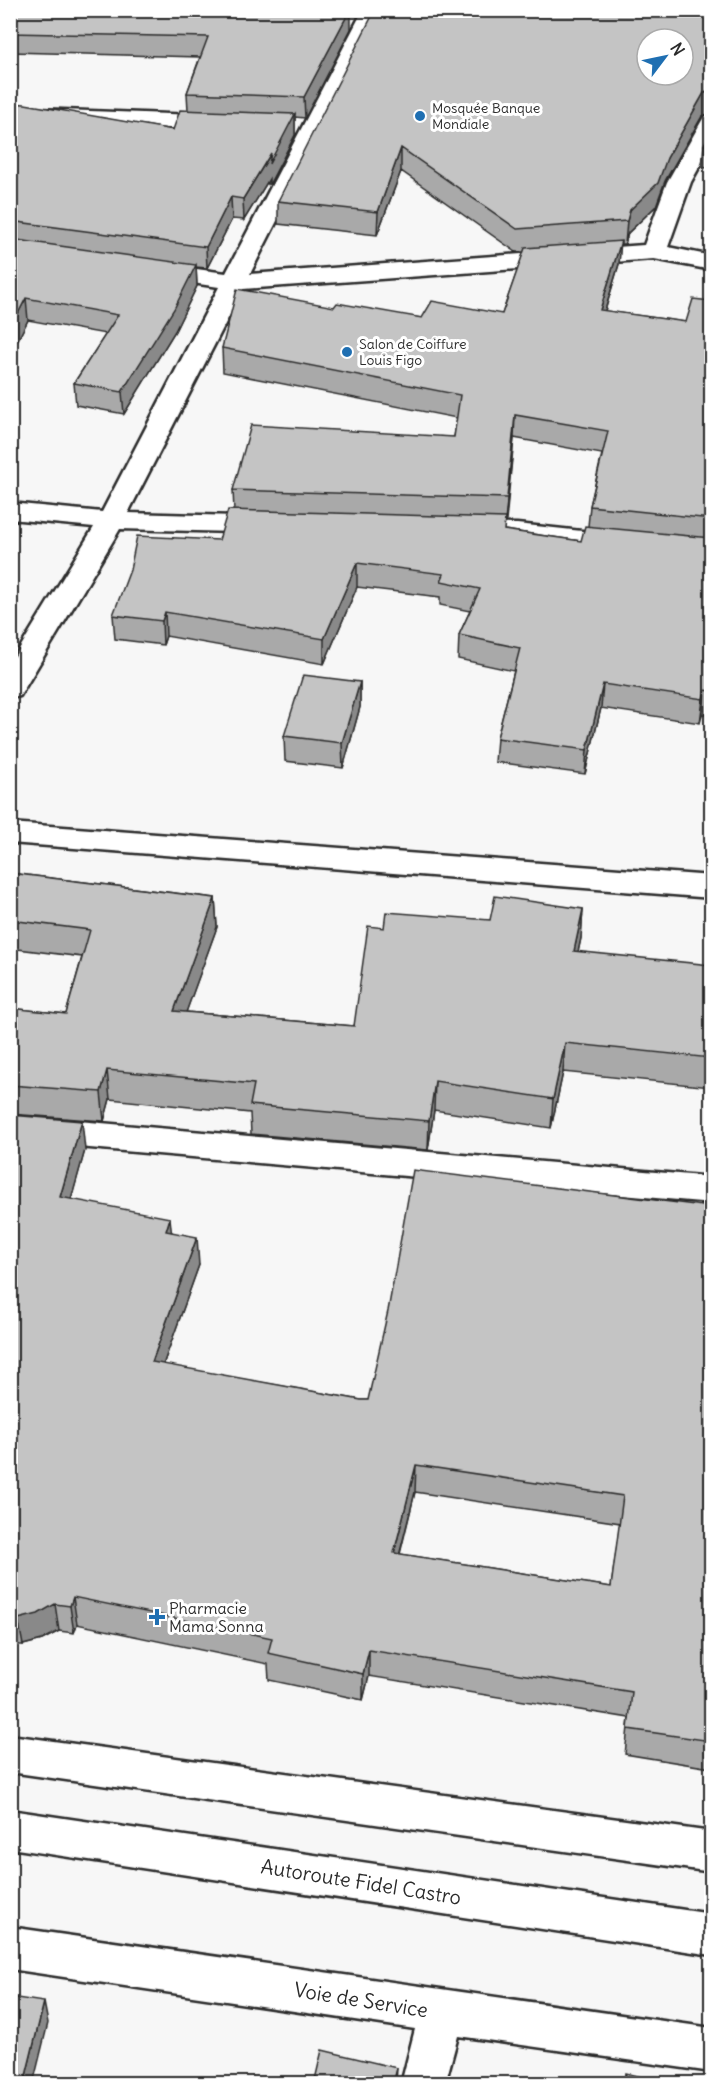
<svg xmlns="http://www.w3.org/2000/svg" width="722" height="2094" font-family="Delius,sans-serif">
  <rect width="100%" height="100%" fill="#f7f7f7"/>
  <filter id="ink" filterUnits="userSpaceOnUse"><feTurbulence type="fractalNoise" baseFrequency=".0167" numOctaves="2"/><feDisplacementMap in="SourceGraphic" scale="12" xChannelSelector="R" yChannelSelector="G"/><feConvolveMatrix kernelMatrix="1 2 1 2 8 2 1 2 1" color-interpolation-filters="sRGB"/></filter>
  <g filter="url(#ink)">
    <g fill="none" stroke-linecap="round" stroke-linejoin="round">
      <defs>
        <path id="minor" d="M363,10H384L250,274L644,245L667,182L701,122L704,117L712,115V144L691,182L668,247L712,256V270L654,259L243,289L128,513L269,517L279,519L283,525L279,531L269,533L120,529L20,696L10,698V664L94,527L10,519V503L102,512L219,287L152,277L143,275L140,270L143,265L152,263L226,273Z
          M10,108L222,116L230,118L233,123L230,128L222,130L10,122Z
          M471,523L517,524L712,545V561L517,540L471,539L461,537L457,531L461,525Z
          M10,823L712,876V898L10,843Z
          M10,1115L712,1177V1203L10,1141Z
          M10,1927L712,2028V2072L458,2036L445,2084H401L415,2029L10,1969Z"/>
        <path id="highway" d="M10,1735L712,1832V1872L10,1772Z
          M10,1810L712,1914V1955L10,1848Z"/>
      </defs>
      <use href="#minor" stroke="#2b2b2b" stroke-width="5"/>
      <use href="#highway" stroke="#2b2b2b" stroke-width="5"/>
      <use href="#minor" fill="#fff" fill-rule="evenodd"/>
      <use href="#highway" fill="#fff" fill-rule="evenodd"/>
    </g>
    <path fill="#a9a9a9" stroke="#2b2b2b" stroke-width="1.5" fill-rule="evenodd" d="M10,10L351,29L305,118L295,117V135L269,185V179L244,220L232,219L207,268L196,267L197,286L175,331L124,414L76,405L74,383L106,334L28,320L10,355V103L173,130L188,110L187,93L200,57L10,52Z
      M711,10V113L702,116L665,181L656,206L628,233L625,244H620L619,264L605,311L686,322L711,301V716L702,714L700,723L601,708L585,774L495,762L497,738L514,671L458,659L459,635L470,611L440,605V597L357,587L324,664L166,636L163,645L115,639L113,615L219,540L234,511L233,490L454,437L457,418L223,372L222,348L334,307L422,318L502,314L524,252H516L401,171L377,235L278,224V201L408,13ZM514,438L602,454L590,506L588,526L581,541L504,530Z
      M711,131V169L702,167L704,145Z
      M360,682V707L343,768L285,761L284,736Z
      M10,873L215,898L217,927L186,1012L354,1026L384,928L490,920L583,909L581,938L578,952L711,1010V1087L563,1072L551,1128L434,1110L428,1150L251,1134L250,1113L110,1099L104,1121L10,1114V1008L66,1014L82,957L10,948Z
      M10,1115L85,1150L71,1199L172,1232L199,1265L163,1365L361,1400H368L711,1207V1768L625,1754L629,1718L369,1676L363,1700L269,1680L268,1664L77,1624L74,1633L59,1631L42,1640L23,1645H10ZM415,1492L620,1523L611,1587L400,1554Z"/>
    <path fill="#898989" stroke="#2b2b2b" stroke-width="1.5" d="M350,10H351V29L305,118L304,97Z
      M711,91V113L702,116L665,181L656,206L628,233L625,244L627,221L630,210L667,158L704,93Z
      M295,114V135L269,185V179L244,220L243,199Z
      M401,148V171L377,235L378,212Z
      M231,197L232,219L207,268L206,247Z
      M621,241L619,264L598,333L600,310Z
      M196,265L197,286L175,331L124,414L122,392Z
      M26,298L28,320L10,355V329Z
      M515,415L514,438L506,521L507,498Z
      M357,563V587L324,664V639Z
      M165,612L166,636L163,645L162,621Z
      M360,682V707L343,768L342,743Z
      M603,684L601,708L585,774L587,750Z
      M705,690L702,714L700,723L703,699Z
      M215,898L217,927L176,1040L174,1011Z
      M583,909L581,938L572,980L574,951Z
      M565,1043L563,1072L551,1128L553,1099Z
      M107,1070L110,1099L104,1121L101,1092Z
      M435,1081L434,1110L428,1150L429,1121Z
      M82,1121L85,1150L64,1225L60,1197Z
      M170,1218L173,1247L166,1231Z
      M197,1237L199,1265L154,1390L152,1362Z
      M416,1465L415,1492L393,1580L394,1553Z
      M73,1597L77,1624L74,1633L70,1606Z
      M55,1604L59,1631L42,1640L23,1645L18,1619Z
      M369,1650V1676L363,1700V1674Z
      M44,2002L48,2023L33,2084H24Z
      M397,2068L396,2084H393Z"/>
    <path fill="#c4c4c4" stroke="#2b2b2b" stroke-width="1.5" fill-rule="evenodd" d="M10,10H350L304,97L187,93L208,37L10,33Z
      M375,10H387L408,13L409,10H711V91L704,93L667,158L658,183L630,210L627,221L517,229L401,148L378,212L278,201ZM647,39H683V75H647Z
      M10,103L25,104L173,130L180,110L295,114L269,164L271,153L243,199L231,197L206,247L10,221Z
      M711,131V146L704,145Z
      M10,239L196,265L174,309L122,392L74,383L118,315L26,298L10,329Z
      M621,241L600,310L686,322L693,299L711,301V519L590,506L608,431L515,415L507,498L233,490L251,425L454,437L460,395L222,348L237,289L334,307L337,303L422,318L432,301L502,314L525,248Z
      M228,510L505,518L504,530L581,541L585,526L711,538V691L705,690L703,699L603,684L587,750L497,738L520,648L459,635L480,589L441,581L444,574L357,563L324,639L165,612L162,621L113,615L130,570L137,536L219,540Z
      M303,675L360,682L342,743L284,736Z
      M10,873L215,898L174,1011L354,1026L368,926L384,928L386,912L490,920L495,896L583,909L574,951L711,965L710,1010H711V1058L565,1043L553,1099L435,1081L429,1121L250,1105L254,1084L107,1070L101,1092L10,1085V1008L66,1014L90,930L10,920Z
      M10,1115L82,1121L60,1197L170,1218L166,1231L197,1237L152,1362L361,1400H368L388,1311L413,1170L711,1207V1741L628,1729L632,1692L369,1650L363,1674L268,1653L272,1638L73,1597L70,1606L55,1604L38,1614L18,1619L10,1618ZM416,1465L623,1496L611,1587L394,1553Z
      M10,1997L44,2002L24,2084H10Z
      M322,2050L397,2068L393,2084H314Z
      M626,2073L669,2084H624Z"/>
  </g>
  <g fill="#1f6fb2" stroke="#fff" stroke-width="2">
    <circle cx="420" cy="116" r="6"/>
    <circle cx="347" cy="352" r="6"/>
    <path d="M154 1608h6v6h6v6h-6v6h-6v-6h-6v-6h6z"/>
  </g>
  <g text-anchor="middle" stroke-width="6" stroke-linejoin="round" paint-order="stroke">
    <g font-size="14" fill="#2b2b2b" stroke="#fff" text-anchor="start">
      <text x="432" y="113">Mosquée Banque<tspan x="432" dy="16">Mondiale</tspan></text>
      <text x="359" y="349">Salon de Coiffure<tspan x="359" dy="16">Louis Figo</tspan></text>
    </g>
    <g font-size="16" fill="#2b2b2b" stroke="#fff" text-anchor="start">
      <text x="169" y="1614">Pharmacie<tspan x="169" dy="18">Mama Sonna</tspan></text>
    </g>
    <g font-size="20" fill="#2b2b2b" stroke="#fff">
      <text transform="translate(361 1882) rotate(9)" y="7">Autoroute Fidel Castro</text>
      <text transform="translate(361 2000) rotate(9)" y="7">Voie de Service</text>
    </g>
  </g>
  <rect width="722" height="2094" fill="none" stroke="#fff" stroke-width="36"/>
  <rect x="18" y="18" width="686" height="2058" fill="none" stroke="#2b2b2b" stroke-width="2" filter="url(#ink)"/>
  <g transform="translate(665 57) rotate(58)"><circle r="28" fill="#ffffff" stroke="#aaaaaa" stroke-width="1.5"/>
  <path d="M0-4.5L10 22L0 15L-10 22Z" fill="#1f6fb2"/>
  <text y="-9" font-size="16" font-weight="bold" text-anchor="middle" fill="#2b2b2b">N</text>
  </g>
</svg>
